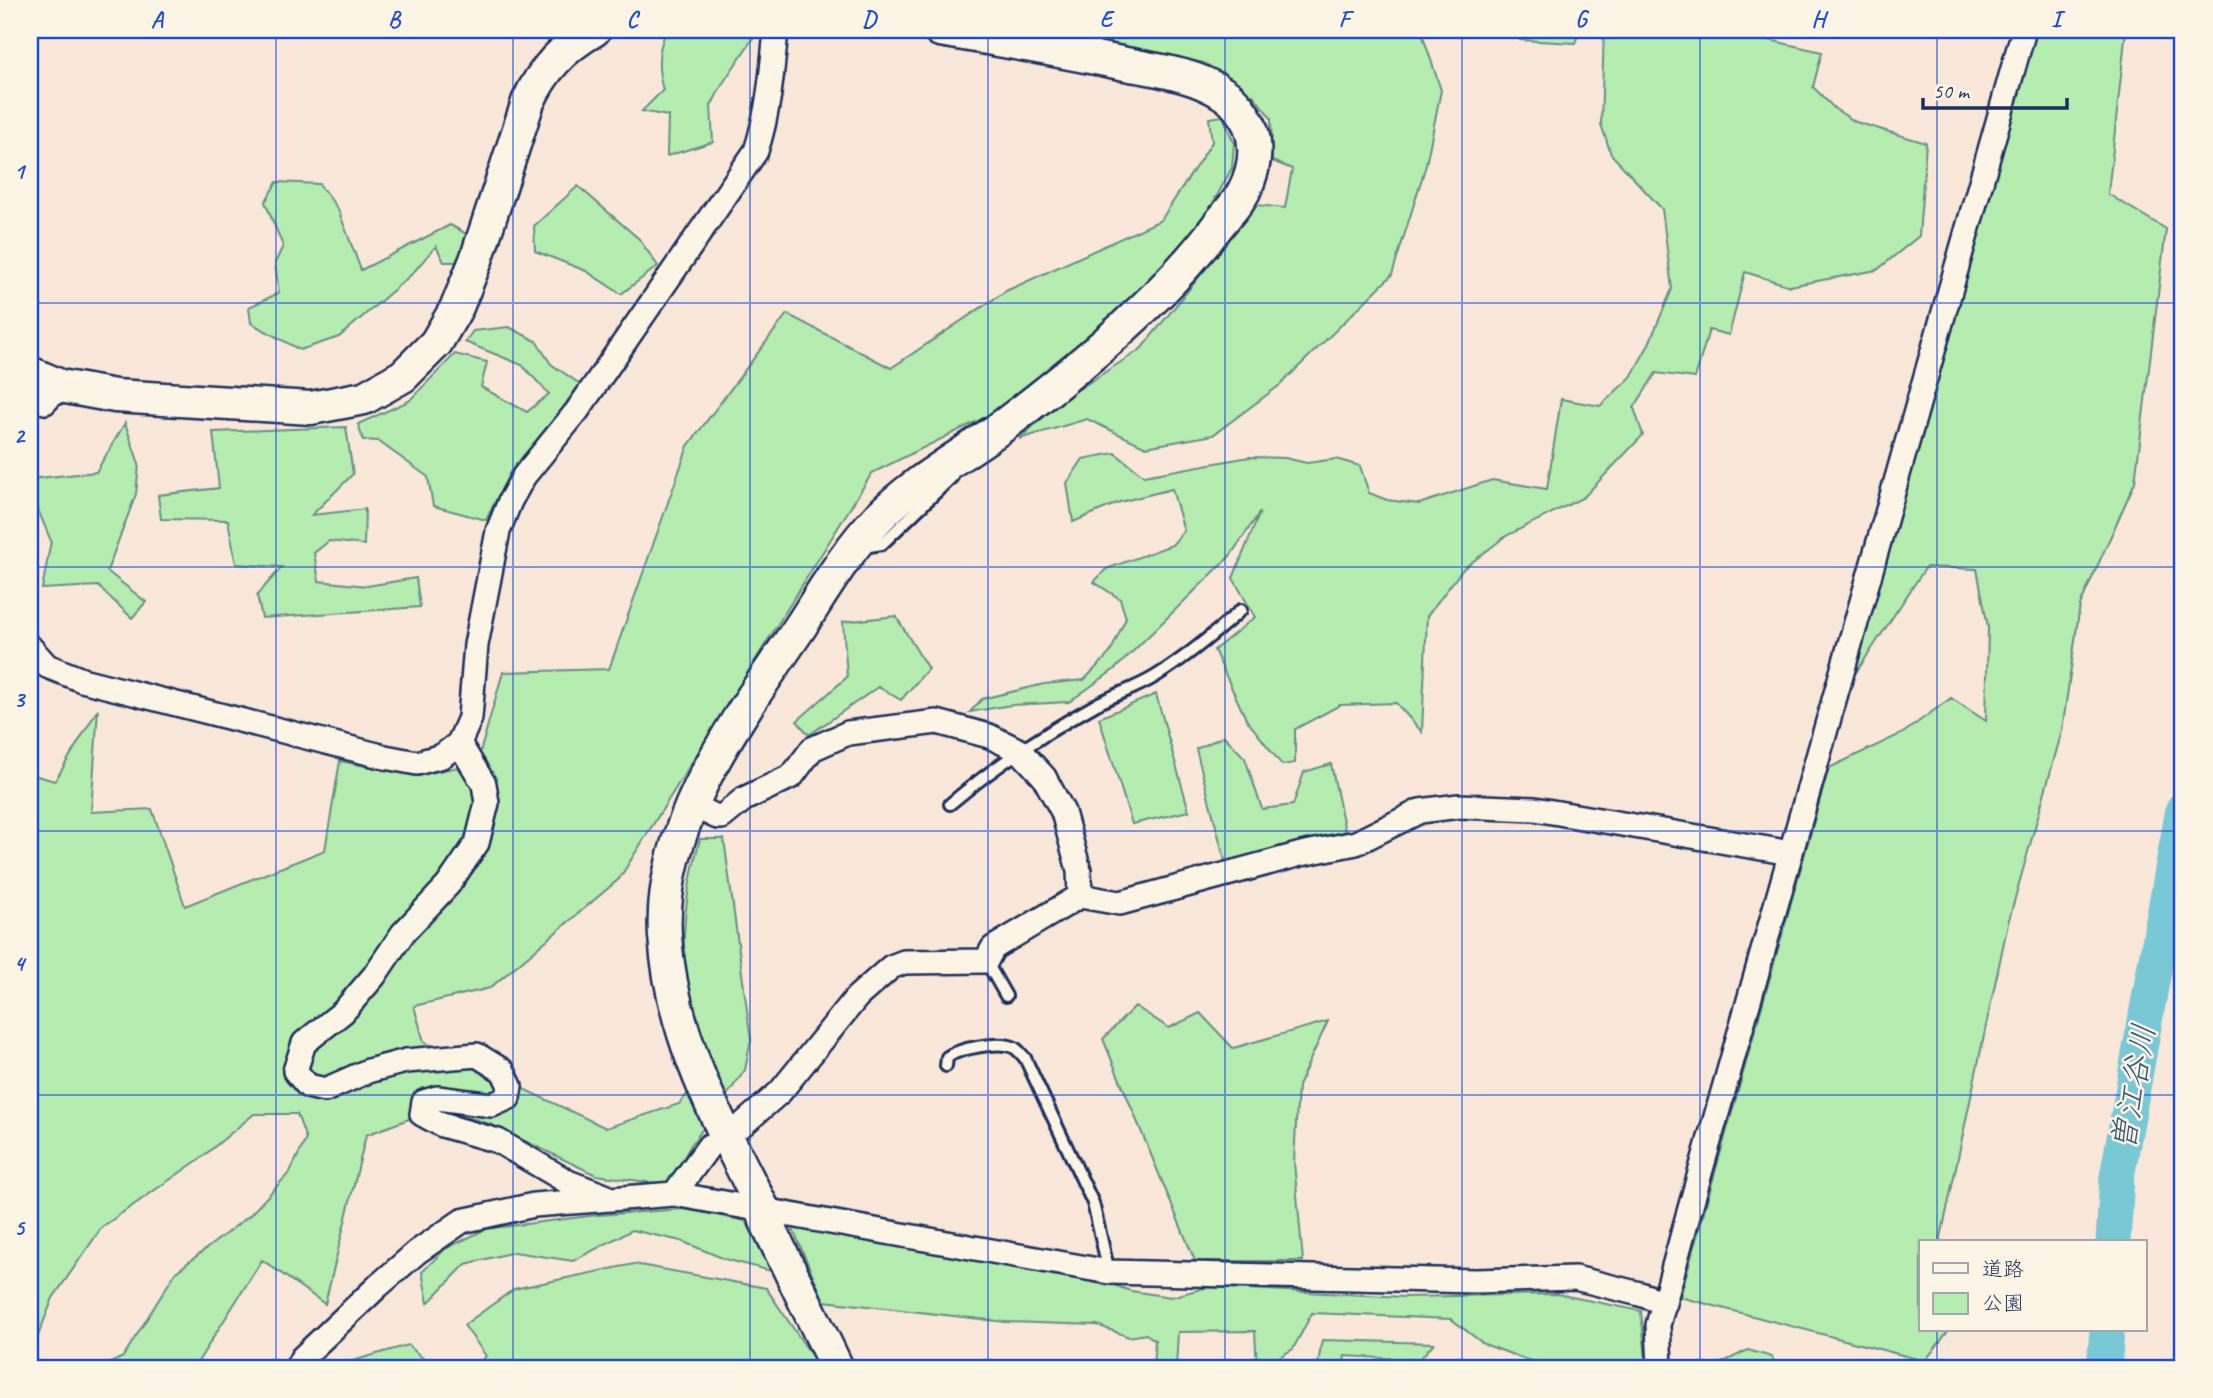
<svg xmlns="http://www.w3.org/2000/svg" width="2213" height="1398" font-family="Caveat,'Klee One',sans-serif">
  <rect width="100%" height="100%" fill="#f9e8d9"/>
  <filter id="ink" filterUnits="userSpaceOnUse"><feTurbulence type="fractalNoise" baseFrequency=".0143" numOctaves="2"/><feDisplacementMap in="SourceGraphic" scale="14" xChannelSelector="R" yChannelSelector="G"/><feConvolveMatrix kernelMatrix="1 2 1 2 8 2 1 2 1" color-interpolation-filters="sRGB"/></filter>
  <g filter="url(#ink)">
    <path fill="#b5edb0" stroke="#688e87" stroke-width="2" d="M667,30H757V32L723,83L711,106L713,142L667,156L668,116L642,111L663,90C657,70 657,49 667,30Z
      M1049,30H1425L1423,36L1441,90L1426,165L1392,275L1280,385L1213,435L1146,447L1087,419L1019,439L1065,398L1141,349L1257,205L1285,208L1292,169L1272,161L1271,118L1254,96L1204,63Z
      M1518,30H1580L1575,43L1520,40Z
      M1604,30H1753L1756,37L1822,52L1813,87L1835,109L1856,122L1926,143L1919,236L1877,270L1790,286L1745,272L1729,335L1709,330L1695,378L1656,373L1634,408L1643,435L1584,497L1506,536L1463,569L1427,616L1422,732L1396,703L1340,705L1295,729V763L1282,765L1246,719L1214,650L1255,617L1233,578L1260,512L1230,556L1115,669L1069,702L1011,705L970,712L982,699L1044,684L1084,680L1110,653L1126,618L1120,599L1094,582L1106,569L1172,545L1184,531L1172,489L1120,502L1073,522L1067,483L1083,459L1115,453L1144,476L1249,457L1285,458L1307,463L1336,459L1360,466L1369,493L1387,500L1419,504L1492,480L1547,489L1561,399L1600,406L1631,377L1648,346L1672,289L1662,209L1611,154L1601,124Z
      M2033,30H2126L2108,194L2166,229L2135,482L2080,605L2062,731L2008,923L1940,1242H1921V1330H1949L1925,1361L1680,1297L1829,768L1903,733L1951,698L1986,721L1988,627L1977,569L1926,567L1855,674Z
      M1223,116L1234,143L1232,168L1193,240L1127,324L1006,407L872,473L619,879L490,988L414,1006L424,1042L606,1128L679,1104L712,1065C705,1047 696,1028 691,1009C677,953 685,893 700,839H724L751,1040L745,1070L689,1148L669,1185L596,1175L490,1124L438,1108L366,1135L325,1304L262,1260L194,1368H100L123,1357L176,1272L250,1215L290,1172L306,1139L297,1114H254L201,1158L102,1227L53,1298L30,1356V774L55,781L98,709L91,812L152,809L185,906L325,850L340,761L416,776L477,763L503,672L609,669L688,446L787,314L891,368L1006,291L1161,220L1212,142L1209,118Z
      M277,182L319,184L338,209L361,270L450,225L467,234L463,249L456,262H444L436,246L412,274L339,337L300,350L251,323L249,307L279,293L275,263L283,246L265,202Z
      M578,186L639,239L658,266L621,294L586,271L535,251L534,226Z
      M509,327L536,341L551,364L580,384L559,413L510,472L486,520L433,506L428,477L378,441L363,440L358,424L409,401L455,354L487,362L481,387L527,412L549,394L522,365L465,342L473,331Z
      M125,423L139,464L136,494L107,571L146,602L132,618L98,586L42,589L51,541L30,490V479L96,472Z
      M346,427L353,474L312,515L365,509L364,545L329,541L314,553L319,581L367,586L416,578L420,607L262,618L257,595L282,567L236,564L228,520L161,519L158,495L219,488L213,432Z
      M896,616L928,669L901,700L878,687L809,735L797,721L847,677L843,622Z
      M1156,694L1189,811L1132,824L1099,718Z
      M1224,736L1245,758L1262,809L1293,805L1304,772L1331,764L1345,831L1225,861L1196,749Z
      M1135,1006L1169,1028L1200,1013L1233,1048L1328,1021L1298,1086L1294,1162L1303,1261H1195L1103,1039Z
      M685,1209L746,1221L771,1271L725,1259L681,1241L632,1230L573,1261L514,1252L466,1264L428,1303L422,1272L445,1249L486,1229L597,1215Z
      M788,1218L1105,1282L1131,1291L1171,1297L1208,1287L1404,1297L1557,1294L1641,1311L1646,1360L1637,1368H1573L1530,1361L1484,1344L1451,1319L1312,1313L1293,1349L1260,1368H1257L1255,1331L1178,1332L1176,1368H1153L1155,1340L1146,1334L1129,1337L1097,1325L1006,1322L824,1301Z
      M634,1264L766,1288L820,1368H476L486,1356L464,1325L514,1289Z
      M1322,1340L1434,1343L1419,1360L1345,1356L1343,1368H1306L1318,1364Z
      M408,1345L434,1368H328Z
      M1748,1350L1772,1357L1777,1368H1711Z"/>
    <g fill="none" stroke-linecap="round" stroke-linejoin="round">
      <path stroke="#79c8d6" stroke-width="35" d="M2113,1242L2117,1177L2183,809
        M2104,1368L2107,1330"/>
      <defs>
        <path id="lane" d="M863,547L882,544L952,477
          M950,804C995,766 1045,733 1097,704C1116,694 1137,688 1156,676C1187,657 1214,634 1241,610
          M986,961L1006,996
          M946,1066L947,1057C960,1048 999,1041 1013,1047C1018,1049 1021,1054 1025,1058L1093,1203L1109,1272"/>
        <path id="street" d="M30,397L45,402L60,386
          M30,647L47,666L82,680L385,757L417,763L442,756L459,743L470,718L476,645L498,531L510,501L524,476L577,411L756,151C769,111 772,72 776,30
          M459,743L484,784L487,803L477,843L448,885L403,933L374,976L343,1012L304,1043L295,1071L308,1086L325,1090L368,1071L406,1061L477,1055L503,1071L510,1086L508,1098L492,1105L437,1098L424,1102L422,1114L442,1125L498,1141L568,1182L605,1196
          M692,805L717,817H722L744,799L792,776L812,749L848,733L937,722L989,736L1020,751L1044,777L1063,812L1079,870L1080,896
          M742,1125L780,1092L857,997L891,967L904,962L986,961L993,948L1080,896L1120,903L1301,854L1356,843L1420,811L1459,806L1535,809L1791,853
          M674,1194L709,1146
          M297,1368L302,1358L378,1286L417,1252L462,1221L534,1205L674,1194L1109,1272L1476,1281L1575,1278L1640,1294L1665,1303
          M1660,1368L1658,1325L1685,1226L2024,30"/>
        <path id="secondary" d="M30,373L60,386L115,396L311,408L364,398L403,376L436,343L457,307L476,260L528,102C543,69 563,48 594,30
          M837,1368L766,1221L763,1209C718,1119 672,1039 665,936C658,823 740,716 800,627C824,590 847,550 878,518C917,478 968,453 1012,419C1085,363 1164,298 1219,224C1227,214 1238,203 1244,191C1254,171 1258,148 1250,126C1245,115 1235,101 1224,94C1194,74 1156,70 1121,63C1061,51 1000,40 940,30"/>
      </defs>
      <use href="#lane" stroke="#1b2f5e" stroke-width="16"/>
      <use href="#street" stroke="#1b2f5e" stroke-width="28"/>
      <use href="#secondary" stroke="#1b2f5e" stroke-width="37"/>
      <use href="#lane" stroke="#fcf5e5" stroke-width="10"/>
      <use href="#street" stroke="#fcf5e5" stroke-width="23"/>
      <use href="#secondary" stroke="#fcf5e5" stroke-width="32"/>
    </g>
  </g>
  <path fill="none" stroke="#1d4ed8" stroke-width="2" stroke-opacity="0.55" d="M276,30V1368M513,30V1368M750,30V1368M988,30V1368M1225,30V1368M1462,30V1368M1700,30V1368M1937,30V1242M30,303H2183M30,567H2183M30,831H2183M30,1095H2183M1937,1330V1368"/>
  <g text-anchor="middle" stroke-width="5" stroke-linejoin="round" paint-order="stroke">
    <g font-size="32" font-style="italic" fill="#32557c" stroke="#fcf5e5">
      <text transform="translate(2133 1087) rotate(-80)" y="11">曽江谷川</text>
    </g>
  </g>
  <rect width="2213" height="1398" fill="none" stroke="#fcf5e5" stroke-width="77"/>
  <rect x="1919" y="1240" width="228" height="91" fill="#fcf5e5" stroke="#a2a6af" stroke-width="2"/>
  <rect x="1933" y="1263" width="35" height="10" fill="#fcf5e5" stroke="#a2a6af" stroke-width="2"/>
  <text x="1982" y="1276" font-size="21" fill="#1b2f5e">道路</text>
  <rect x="1933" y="1293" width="35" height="21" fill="#b5edb0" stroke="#a2a6af" stroke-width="2"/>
  <text x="1982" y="1310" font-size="21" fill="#1b2f5e">公園</text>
  <path d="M1923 98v10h144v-10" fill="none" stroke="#1b2f5e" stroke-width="3.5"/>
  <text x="1933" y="98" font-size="21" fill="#1b2f5e" stroke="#fcf5e5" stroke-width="5" paint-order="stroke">50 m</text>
  <rect x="38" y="38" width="2136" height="1322" fill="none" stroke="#1d4ed8" stroke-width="2.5"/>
  <g font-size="23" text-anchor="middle" font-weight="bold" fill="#1d4ed8">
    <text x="157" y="27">A</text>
    <text x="394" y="27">B</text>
    <text x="632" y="27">C</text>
    <text x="869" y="27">D</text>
    <text x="1106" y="27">E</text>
    <text x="1344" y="27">F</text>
    <text x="1581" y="27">G</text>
    <text x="1818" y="27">H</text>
    <text x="2056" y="27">I</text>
    <text x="19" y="179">1</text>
    <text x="19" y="443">2</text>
    <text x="19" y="707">3</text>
    <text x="19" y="971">4</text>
    <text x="19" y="1235">5</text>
  </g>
</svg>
